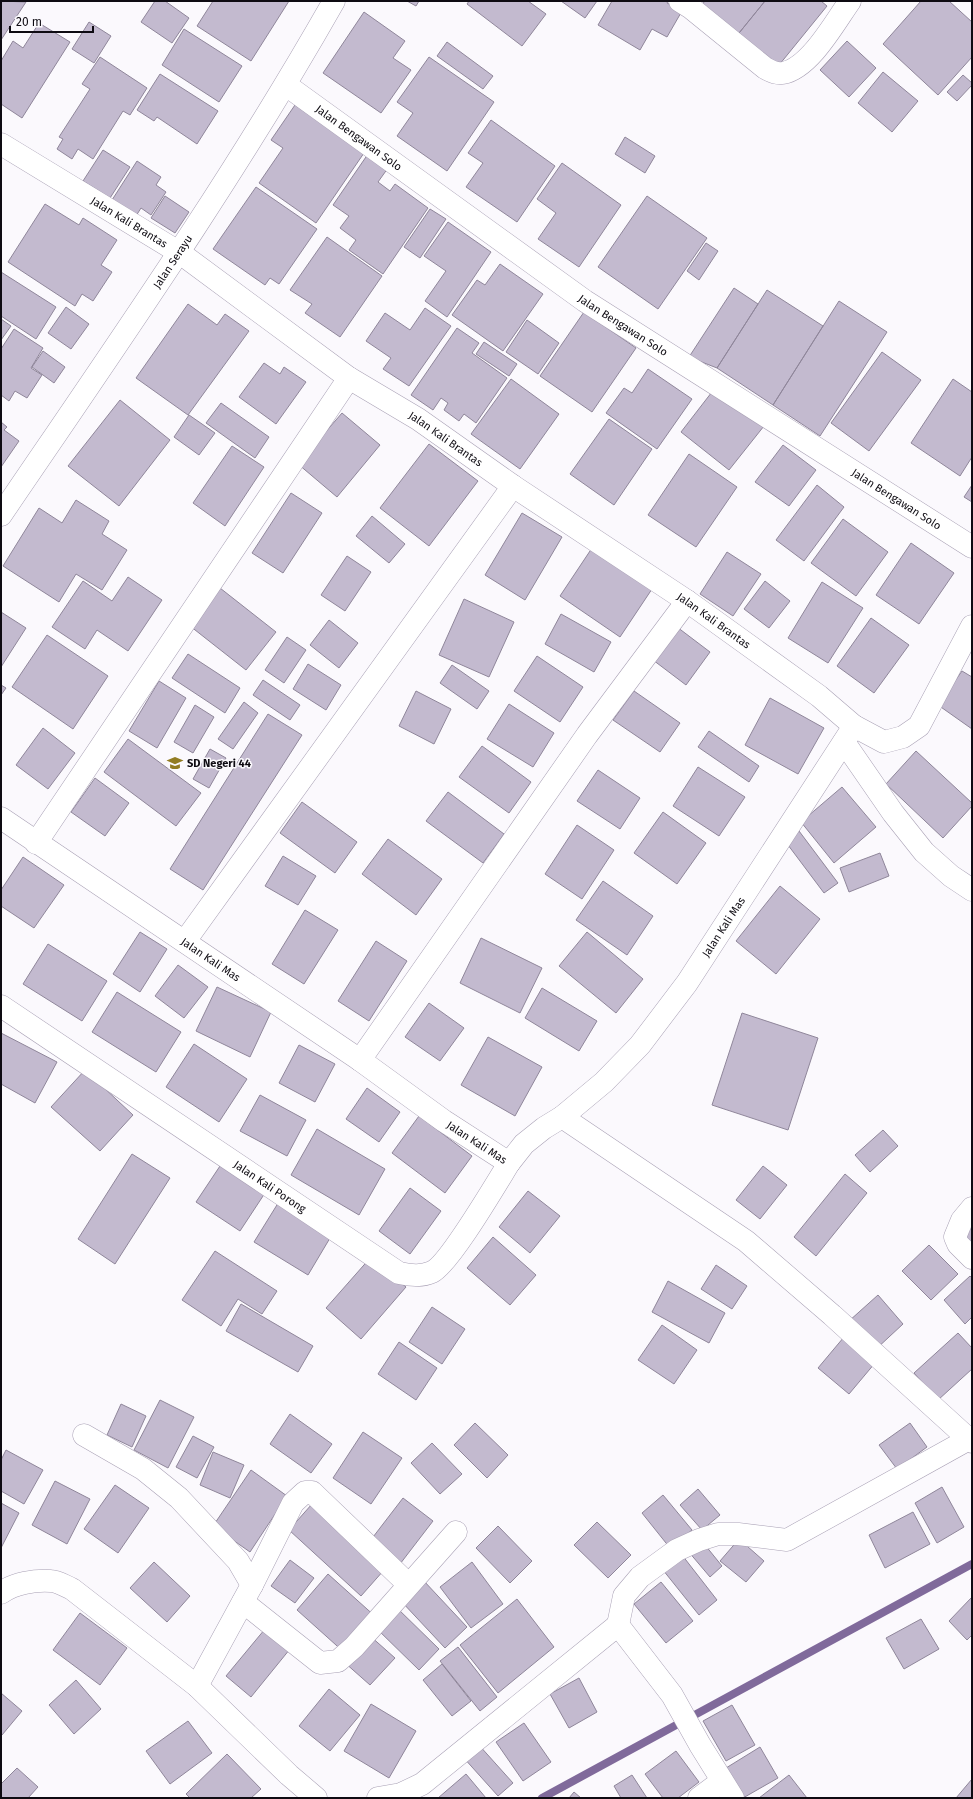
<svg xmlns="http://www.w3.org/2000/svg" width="973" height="1799" font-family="'Fira Sans',sans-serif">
  <rect width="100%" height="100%" fill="#fbf9fd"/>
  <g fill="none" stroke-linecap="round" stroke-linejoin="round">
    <path stroke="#806a9b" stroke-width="8" d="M542,1798L972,1564"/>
  </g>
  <path fill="#c3bacf" stroke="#8f869a" d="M1,1L26,2L1,40Z
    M155,1H165L189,18L172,43L141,22Z
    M213,1H289L251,61L197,26Z
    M407,1H419L416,6Z
    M469,1H528L546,14L522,46L467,4Z
    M561,1H597L585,18Z
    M612,1H668L667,3L682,11L667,37L652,29L640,50L598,25Z
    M705,1H765L735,38L699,8Z
    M765,1H821L827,6L775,70L735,38Z
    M921,1H949L972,22V57L938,95L883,44Z
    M364,12L405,41L393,58L411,70L381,113L323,73Z
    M89,22L111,36L94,63L72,49Z
    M39,23L70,42L22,118L1,104V61L13,41L23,48Z
    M184,29L242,66L219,102L162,65Z
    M847,41L876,68L849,97L820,70Z
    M447,42L493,76L483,89L437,56Z
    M100,57L147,88L130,115L123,111L93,159L78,149L72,159L57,149L63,139L59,137L90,89L82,84Z
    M429,57L494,102L447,171L397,136L413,113L397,102Z
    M883,72L918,101L892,132L858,103Z
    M160,74L218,111L197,144L157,117L154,121L137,110Z
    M963,75L972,83V85L957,101L947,92Z
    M295,105L364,153L316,223L259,183L283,148L271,140Z
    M491,120L555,166L517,222L466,187L483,163L468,153Z
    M625,137L655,156L645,173L615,154Z
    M103,150L130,167L110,198L83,181Z
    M368,154L388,168L378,182L390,191L395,184L428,208L383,274L349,250L356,240L340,228L349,216L333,205Z
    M137,161L161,177L156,185L166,192L151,215L141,208L136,216L112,200Z
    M562,163L621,205L579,267L538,239L556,213L537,199Z
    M256,187L317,229L279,284L270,278L265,285L213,249Z
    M165,196L189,212L175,233L151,218Z
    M647,196L707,238L658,309L598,267Z
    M45,204L79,225L83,218L117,240L101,265L112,272L93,301L82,294L75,306L8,262Z
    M430,209L446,219L420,258L404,247Z
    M448,222L491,252L447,317L425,301L446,271L424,256Z
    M327,237L382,276L340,337L305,313L312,304L290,290Z
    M706,243L718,251L699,280L687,271Z
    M500,264L543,294L503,351L452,315L477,280L485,285Z
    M1,272L56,307L36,339L1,316Z
    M734,288L758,304L717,368L689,357Z
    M767,290L823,326L773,405L717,368Z
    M839,301L887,332L820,436L773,405Z
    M188,304L217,325L225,314L249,331L188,415L136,378Z
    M66,307L89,324L71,349L48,333Z
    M425,308L451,326L409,386L383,369L391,358L366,341L385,313L410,330Z
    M584,312L636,348L592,412L540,376Z
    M1,319L11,326L1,340Z
    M527,320L559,343L538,374L506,352Z
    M457,328L479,343L472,353L507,378L476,423L464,414L459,421L444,410L448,403L441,398L433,410L411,395Z
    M14,329L43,348L31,368L42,375L27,398L15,391L9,401L1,395V349Z
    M484,342L517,364L509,376L476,354Z
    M43,351L65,367L54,383L32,367Z
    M882,352L921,380L869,451L831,423Z
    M264,363L280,374L284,367L306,382L276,424L239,397Z
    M648,369L692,399L657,449L606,413L624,388L632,393Z
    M511,379L559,414L520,469L471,434Z
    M953,379L972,392V457L960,476L911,443Z
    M715,388L764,426L729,470L681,432Z
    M120,400L170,440L119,506L68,466Z
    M221,403L269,437L255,458L206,423Z
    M342,413L380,445L337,497L298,464Z
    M189,415L215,433L199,455L174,437Z
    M609,419L652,449L614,505L570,474Z
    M1,422L7,427L4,430L19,441L1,467Z
    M429,444L478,481L429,546L380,508Z
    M783,445L816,470L789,506L755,482Z
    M232,446L264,467L225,526L193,503Z
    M689,454L737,487L696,547L648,515Z
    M817,485L844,507L804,561L776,540Z
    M972,485V502L964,497Z
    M291,493L322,513L283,573L252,553Z
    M76,500L109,521L102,534L127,550L102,590L76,574L59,602L3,566L39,508L62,523Z
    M522,513L562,537L525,600L485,575Z
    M372,516L405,544L389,563L356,536Z
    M843,519L888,552L856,596L811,563Z
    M911,543L954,573L919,624L876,595Z
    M592,548L652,589L620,637L560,596Z
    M727,552L761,574L733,616L700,594Z
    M347,556L371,572L345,611L321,595Z
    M128,577L162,600L128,651L97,630L85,649L52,627L83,581L112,601Z
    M765,581L790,601L769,628L744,609Z
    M822,582L863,608L828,663L788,638Z
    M220,588L276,632L246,670L190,626Z
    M464,599L514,622L489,677L439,655Z
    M1,612L26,628L1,667Z
    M561,614L611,642L594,672L545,644Z
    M871,618L909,645L874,693L837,666Z
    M329,620L358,643L339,668L310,645Z
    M677,627L710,652L686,685L653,660Z
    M47,635L108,676L73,729L12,687Z
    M287,637L306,650L284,683L265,670Z
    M188,654L240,688L225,713L172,678Z
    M537,656L583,687L560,722L514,691Z
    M308,664L341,685L326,710L293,689Z
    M452,665L489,691L477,709L440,683Z
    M962,671L972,677V729L938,705Z
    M263,680L300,705L290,720L253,695Z
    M159,681L186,698L157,748L129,731Z
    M1,685L6,688L1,695Z
    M416,691L451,709L434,744L399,726Z
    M634,691L680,723L660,752L613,720Z
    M770,698L824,728L798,774L745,745Z
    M244,702L258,713L233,749L218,739Z
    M509,704L554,733L533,767L487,739Z
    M195,705L214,717L193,753L174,742Z
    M268,714L302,735L203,890L170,869Z
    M43,728L75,753L48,789L16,765Z
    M709,731L759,766L749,782L698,747Z
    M128,739L201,793L176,826L104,772Z
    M482,746L531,782L509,813L459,777Z
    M210,749L226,758L209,788L193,779Z
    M916,751L972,803V806L943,838L886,784Z
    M698,767L745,797L719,836L673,806Z
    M598,770L640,798L620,829L577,801Z
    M95,778L129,803L105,836L71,812Z
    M842,787L876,827L834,863L801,822Z
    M448,792L504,834L483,863L426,821Z
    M302,802L357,842L335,873L280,833Z
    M663,812L706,843L677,884L634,853Z
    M577,825L614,850L582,899L545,874Z
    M799,831L838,883L824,893L785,841Z
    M388,839L442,879L416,915L362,874Z
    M880,853L889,876L849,892L840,868Z
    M283,856L316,876L298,905L265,886Z
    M23,857L64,885L34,928L1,906V890Z
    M603,881L653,916L627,955L576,920Z
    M780,886L820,919L776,974L736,941Z
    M305,910L338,930L304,984L272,964Z
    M140,932L167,949L140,992L113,974Z
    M587,932L643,979L616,1013L559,966Z
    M481,938L542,968L520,1013L460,983Z
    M376,941L407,961L369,1021L338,1001Z
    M48,944L107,981L82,1021L23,984Z
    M178,965L208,987L184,1018L155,996Z
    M217,987L271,1012L250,1057L196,1031Z
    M542,988L597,1021L579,1051L525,1018Z
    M117,992L181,1032L156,1072L92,1032Z
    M429,1003L464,1028L440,1061L405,1037Z
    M742,1013L818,1038L788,1130L712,1105Z
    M1,1033L57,1062L35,1103L1,1084Z
    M488,1037L542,1067L515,1116L461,1085Z
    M194,1044L247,1079L219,1122L166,1087Z
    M299,1045L335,1064L315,1102L279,1083Z
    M85,1070L133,1115L100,1151L51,1107Z
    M367,1088L400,1112L379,1142L346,1119Z
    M260,1095L306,1120L287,1156L240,1131Z
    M419,1116L472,1156L445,1193L392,1153Z
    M317,1129L385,1169L359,1215L291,1175Z
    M883,1130L898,1146L870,1172L855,1155Z
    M132,1154L170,1178L115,1264L78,1239Z
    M222,1163L265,1193L240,1231L196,1202Z
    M763,1166L787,1185L760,1219L736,1200Z
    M845,1174L867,1193L816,1256L794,1237Z
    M410,1188L441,1211L410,1254L379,1231Z
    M528,1191L560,1216L530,1253L499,1227Z
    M280,1200L333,1233L308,1275L254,1242Z
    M972,1223V1249L959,1237Z
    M493,1237L536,1275L510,1305L467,1268Z
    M929,1245L958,1274L931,1300L902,1271Z
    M215,1251L277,1291L262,1314L238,1299L221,1326L182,1300Z
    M371,1257L406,1287L361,1339L326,1308Z
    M716,1265L747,1286L732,1309L701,1289Z
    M970,1276L972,1278V1317L965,1324L944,1300Z
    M668,1281L725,1313L709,1343L652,1312Z
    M878,1295L903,1324L875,1350L849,1321Z
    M241,1304L313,1346L298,1372L226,1331Z
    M432,1307L465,1329L442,1364L409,1342Z
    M662,1325L697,1350L674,1384L638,1360Z
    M958,1333L972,1348V1369L938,1400L914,1373Z
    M844,1337L875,1363L849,1394L818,1368Z
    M399,1342L437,1368L416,1400L378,1374Z
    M160,1400L194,1417L168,1468L134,1450Z
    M121,1404L146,1416L132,1447L107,1435Z
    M290,1414L332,1444L311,1473L270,1444Z
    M475,1423L508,1455L487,1478L454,1445Z
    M910,1423L927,1447L897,1469L879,1445Z
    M363,1432L402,1458L371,1504L333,1478Z
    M193,1436L214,1447L197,1478L176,1467Z
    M432,1443L462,1474L440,1494L411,1463Z
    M6,1450L43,1470L24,1504L1,1491V1460Z
    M213,1452L244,1465L230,1498L200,1485Z
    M251,1470L287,1496L250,1552L213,1526Z
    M55,1481L90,1499L67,1544L32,1525Z
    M115,1485L149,1508L118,1553L84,1529Z
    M942,1487L964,1527L937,1543L915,1503Z
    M698,1489L720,1515L702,1530L680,1505Z
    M663,1495L692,1530L670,1548L642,1513Z
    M403,1498L433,1521L400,1564L370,1541Z
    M1,1503L19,1513L1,1548Z
    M312,1504L384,1570L361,1596L289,1530Z
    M913,1512L930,1544L885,1568L869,1535Z
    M597,1522L631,1555L608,1578L574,1545Z
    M498,1526L532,1561L510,1583L476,1548Z
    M739,1539L764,1561L746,1582L720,1561Z
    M701,1540L722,1566L710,1577L688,1551Z
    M682,1555L717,1600L699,1615L663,1570Z
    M290,1560L314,1578L295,1603L271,1586Z
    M154,1562L190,1596L167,1622L130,1588Z
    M472,1562L503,1604L471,1628L440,1587Z
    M328,1574L377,1618L346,1654L297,1610Z
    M423,1580L467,1627L445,1648L401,1601Z
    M661,1582L693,1621L666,1643L634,1604Z
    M972,1597V1635L967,1640L949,1621Z
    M517,1599L554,1647L498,1693L460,1645Z
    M395,1606L439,1649L419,1670L375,1627Z
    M80,1613L127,1648L100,1685L53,1650Z
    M921,1619L939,1649L904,1669L886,1638Z
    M265,1629L290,1649L251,1697L226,1676Z
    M369,1635L395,1658L370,1685L344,1662Z
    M458,1647L497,1697L480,1711L440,1661Z
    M442,1664L471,1701L452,1716L423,1680Z
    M579,1678L597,1712L569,1728L550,1694Z
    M76,1680L101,1709L74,1734L49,1705Z
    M329,1689L360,1715L330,1751L299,1726Z
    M1,1693L22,1711L2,1735L1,1734Z
    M371,1704L416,1731L389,1778L344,1751Z
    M732,1705L755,1745L726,1761L703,1721Z
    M188,1721L212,1753L170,1784L146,1751Z
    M524,1723L551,1762L523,1781L496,1742Z
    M478,1744L513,1783L498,1796L463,1757Z
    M760,1747L778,1778L743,1798L726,1768Z
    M676,1751L699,1782L678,1798H663L645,1774Z
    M227,1754L261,1789L251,1798H190L186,1794Z
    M17,1768L38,1787L28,1798H1V1784Z
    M466,1774L486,1798H438Z
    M632,1775L647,1798H621L614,1786Z
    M789,1775L807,1798H759Z
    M972,1779V1798H956Z
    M574,1792L581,1798H569Z"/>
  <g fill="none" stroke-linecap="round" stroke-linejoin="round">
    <defs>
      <g id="street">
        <path d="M680,1L691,8L765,68C770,71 777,74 783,73C810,68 835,22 850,1"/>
        <path id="s1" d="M286,85L585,301L972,547"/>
        <path id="s2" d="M1,144L180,253L349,378L418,419L513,486L687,601L819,696L854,726L884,742L903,737L919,726L972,626"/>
        <path d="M844,742L893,813L924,852L951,876L972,890"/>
        <path id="s3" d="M1,818L360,1060L444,1121L509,1163L524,1144L544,1128L562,1117L604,1082L640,1045L687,983L854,726"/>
        <path d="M36,843L349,378"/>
        <path d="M185,941L513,486"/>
        <path id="s4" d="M1,1006L399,1273C410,1275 421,1277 432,1272C449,1264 496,1184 509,1163"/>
        <path d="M360,1060L587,735L687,601"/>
        <path d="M562,1117L746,1241L832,1315L972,1442"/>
        <path d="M972,1208L962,1220L955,1237L958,1244L972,1258"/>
        <path d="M84,1435L143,1469L179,1498L238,1561L252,1585"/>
        <path d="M1,1593C14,1583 35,1580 51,1581C57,1581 65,1586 72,1589L197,1686L289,1775L316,1798"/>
        <path d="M243,1602L320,1663L338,1661L354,1647L456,1532"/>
        <path d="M618,1625L624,1596L640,1577L677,1550L699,1540L718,1534H738L787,1540L969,1439"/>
        <path d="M197,1686L252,1585L293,1503L305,1492H312L408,1584"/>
        <path d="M378,1798L401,1794L422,1784L618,1625L672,1695L700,1745L733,1798"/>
        <path d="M699,1798L722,1781"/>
      </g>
      <g id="secondary">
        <path id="s5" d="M1,515C116,346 233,179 334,1"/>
      </g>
    </defs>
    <use href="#street" stroke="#a9a1b5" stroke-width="23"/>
    <use href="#secondary" stroke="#a9a1b5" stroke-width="23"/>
    <use href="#street" stroke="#fff" stroke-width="22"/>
    <use href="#secondary" stroke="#fff" stroke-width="22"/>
  </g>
  <defs>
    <symbol id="school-bare" viewBox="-9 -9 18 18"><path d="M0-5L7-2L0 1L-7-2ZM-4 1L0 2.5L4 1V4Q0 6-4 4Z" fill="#927c22" stroke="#fbf9fd" stroke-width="2.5" paint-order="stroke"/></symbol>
  </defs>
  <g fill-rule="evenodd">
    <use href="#school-bare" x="164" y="752" width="22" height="22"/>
  </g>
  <g text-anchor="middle" stroke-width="3" stroke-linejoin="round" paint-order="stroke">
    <g font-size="11" fill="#0e0b12" stroke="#fbf9fd">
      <text dy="4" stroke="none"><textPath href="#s1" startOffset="90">Jalan Bengawan Solo</textPath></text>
      <text dy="4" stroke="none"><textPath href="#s2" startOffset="150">Jalan Kali Brantas</textPath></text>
      <text dy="4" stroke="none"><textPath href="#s5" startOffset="306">Jalan Serayu</textPath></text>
      <text dy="4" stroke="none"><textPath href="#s1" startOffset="414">Jalan Bengawan Solo</textPath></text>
      <text dy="4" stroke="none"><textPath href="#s2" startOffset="534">Jalan Kali Brantas</textPath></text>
      <text dy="4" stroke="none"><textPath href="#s1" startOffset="738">Jalan Bengawan Solo</textPath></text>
      <text dy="4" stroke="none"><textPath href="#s2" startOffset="858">Jalan Kali Brantas</textPath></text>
      <text dy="4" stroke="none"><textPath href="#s3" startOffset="936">Jalan Kali Mas</textPath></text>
      <text dy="4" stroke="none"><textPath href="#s3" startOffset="253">Jalan Kali Mas</textPath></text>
      <text dy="4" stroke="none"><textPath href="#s3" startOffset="576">Jalan Kali Mas</textPath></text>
      <text dy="4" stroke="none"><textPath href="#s4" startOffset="324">Jalan Kali Porong</textPath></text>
    </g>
    <g font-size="11" font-weight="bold" fill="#0e0b12" stroke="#fbf9fd" text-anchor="start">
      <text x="187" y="767">SD Negeri 44</text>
    </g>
  </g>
  <rect width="973" height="1799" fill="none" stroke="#0e0b12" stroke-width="4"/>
  <path d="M10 26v6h83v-6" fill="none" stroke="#0e0b12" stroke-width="2"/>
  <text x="16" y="26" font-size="12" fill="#0e0b12" stroke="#fbf9fd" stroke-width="3" paint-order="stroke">20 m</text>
</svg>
